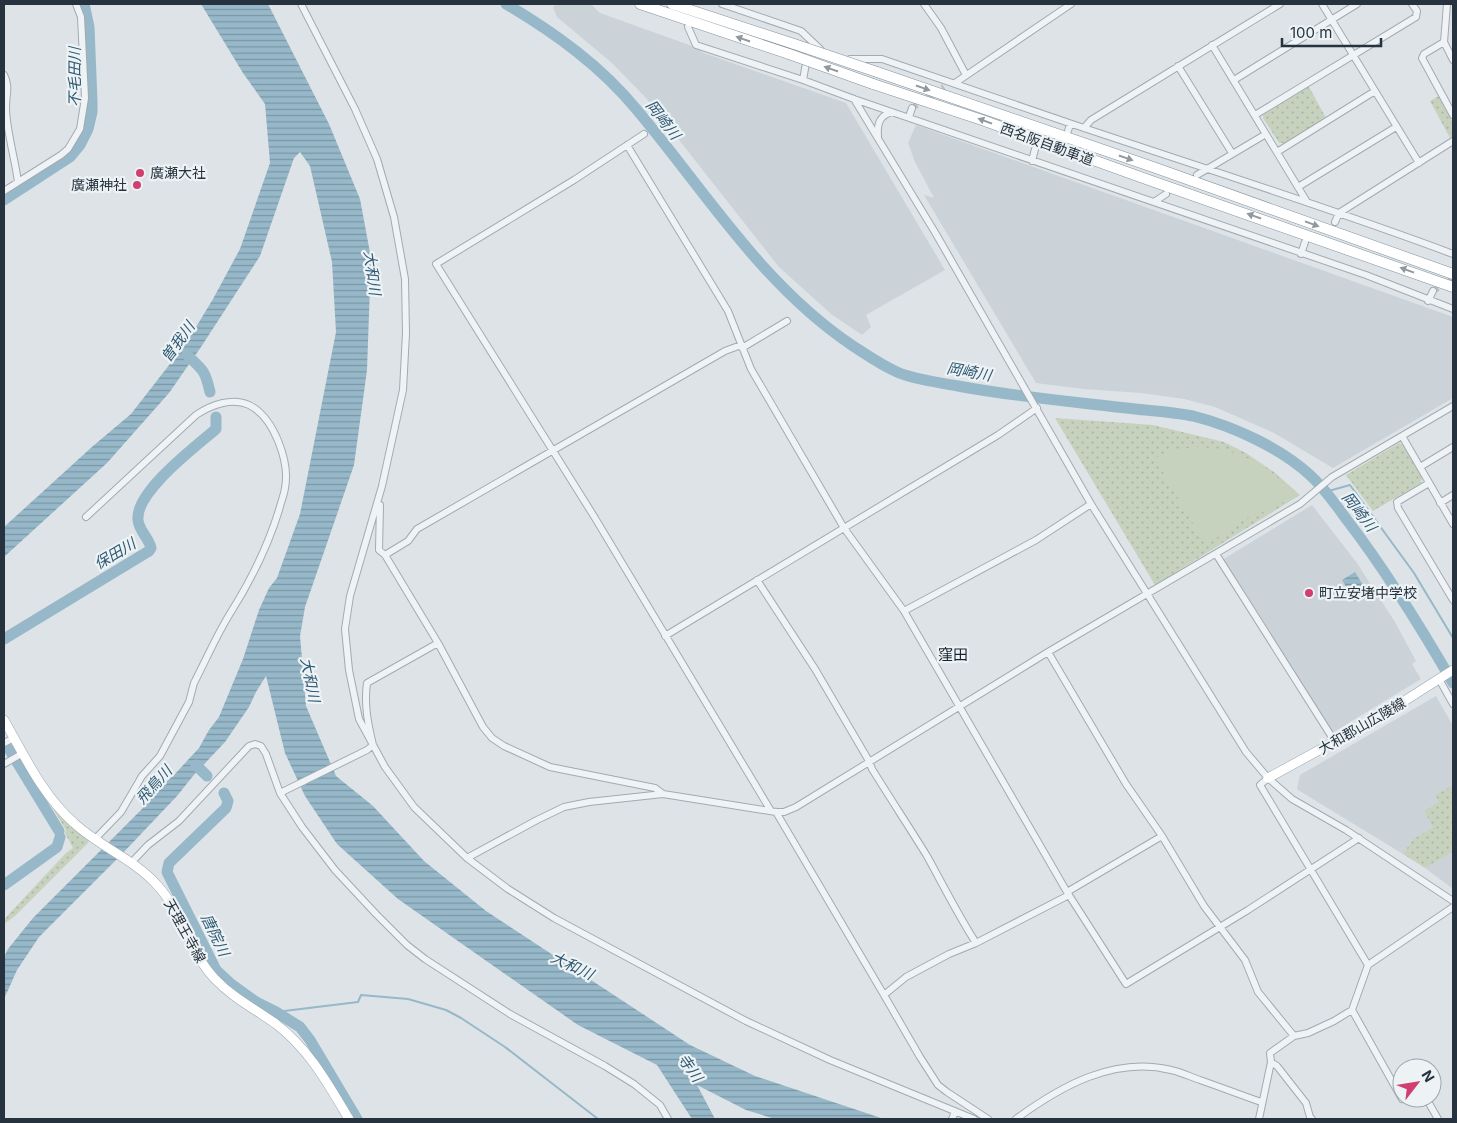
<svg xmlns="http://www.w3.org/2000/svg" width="1457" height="1123" font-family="Inter,'Noto Sans JP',sans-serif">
  <defs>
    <pattern id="grass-dots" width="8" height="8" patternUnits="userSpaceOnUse" patternTransform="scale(1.25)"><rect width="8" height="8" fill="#c7d2be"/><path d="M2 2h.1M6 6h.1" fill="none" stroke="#abb5a4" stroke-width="1.8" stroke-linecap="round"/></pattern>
    <pattern id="water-rules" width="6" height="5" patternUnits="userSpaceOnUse" patternTransform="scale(1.25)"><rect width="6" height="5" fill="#97b8c9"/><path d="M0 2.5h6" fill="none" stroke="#7b96a5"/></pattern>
  </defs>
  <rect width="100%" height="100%" fill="#dde3e7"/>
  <path fill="#cbd3d9" d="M557,4H591L600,13L692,46L694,43L701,52L846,103L945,270L866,315L871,327L862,335L831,314L779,267L646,98L612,63L557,17L553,7Z
    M916,125L1453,317V398L1333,468L1274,433L1215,407L1184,399L1141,393L1083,389L1036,383L924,195L934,198L915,162L908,143Z
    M1312,505L1357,563L1395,622L1416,661L1412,664L1421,679L1332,733L1222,560Z
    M1436,696L1453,726V785L1436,795L1440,802L1433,827L1413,839L1403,854L1298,790L1297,788L1300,775Z
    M1453,852V889L1425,868Z"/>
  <path fill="url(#grass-dots)" d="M1308,85L1326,118L1284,143H1279L1263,118V114Z
    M1439,96L1453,123V136L1450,138L1430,101Z
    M1055,418L1153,425L1224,442L1246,453L1274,472L1300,495L1155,585Z
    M1399,443L1402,444L1422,477L1421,483L1373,511L1346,475Z
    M1453,785V852L1425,868L1403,854L1413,839L1433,827L1424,811L1439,802L1435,795Z
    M43,793L60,816L89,840L88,843L15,916L4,924V920L9,914L66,853L73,848L65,833L66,830Z"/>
  <path fill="#c7d2be" d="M1195,447C1241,449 1264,463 1296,494L1271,510L1267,509L1254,518L1252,515L1210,542L1202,539L1155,458L1175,450Z"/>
  <path fill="url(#water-rules)" d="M201,4H268L329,124L360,199L371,258L367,370L354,465L305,607L300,636L306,706L336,776L373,806L424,861L486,911L690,1045L755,1076L884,1119H775L746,1110L697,1085L715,1119H692L657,1065L578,1025L398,899L337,844L305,796L285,753L266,676L256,692L249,707L225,742L193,776L177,796L121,855L39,937L17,970L4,999V957L8,949L33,918L142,809L154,793L175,774L199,748L209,730L219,717L243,659L259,610L269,588L277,578L300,514L336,332L332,262L310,166L300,152L294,158L260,256L201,347L169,393L107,463L4,557V527L93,446L131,414L187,342L213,299L240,249L270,163L265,104L243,73Z
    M1355,572L1368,593L1355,601L1342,580Z"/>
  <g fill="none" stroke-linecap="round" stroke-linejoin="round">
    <path stroke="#97b8c9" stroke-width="2" d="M1325,492L1350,485L1414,573L1453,638
      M276,1012L358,1002L361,995L408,999L446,1010L461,1018L505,1047L598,1119"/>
    <path stroke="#97b8c9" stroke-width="11" d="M506,4C555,33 601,66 637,110C706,192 762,285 853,346C867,355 881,365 897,372C915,380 938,382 958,386C1016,397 1076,402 1135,409C1154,411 1174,412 1193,416C1233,426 1281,448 1311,476C1325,489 1336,505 1347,520C1387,572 1420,626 1453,683
      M4,200L70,157L80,145L88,129L92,112V101L89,27L84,4
      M187,355C203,370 205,370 210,392
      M4,639L149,551L151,548C149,538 139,531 138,520C135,492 195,447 216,429V417
      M9,749L59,831
      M196,765L207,776
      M224,793L228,801L226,808L169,863L167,872L216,970L231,984L256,1002L276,1012L300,1027L310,1040L357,1119
      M4,885L57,847L60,837"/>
    <path stroke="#b8c0c5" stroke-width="6" stroke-dasharray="6 3" stroke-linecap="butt" d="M912,108L944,87
      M1035,149L1062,134
      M1433,291L1453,279"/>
    <defs>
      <path id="minor" d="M301,4L355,109L377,159L394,217L405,279L406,333L403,390L382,486L350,596L345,629L349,670L359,719L385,767L414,807L467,858L508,889L554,918L746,1021L830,1060L974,1119
        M722,4L801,31L821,50
        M924,4L941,28L966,75
        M1322,4L1419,163
        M1447,4L1444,42L1453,60
        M688,27L696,45L803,80L854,99L1366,275L1453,309
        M1444,42L1424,54L1422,58L1453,115
        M1212,45L1307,202
        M850,59H882C946,81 1009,103 1072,124C1200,167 1328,207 1453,254
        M1178,66L1232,153
        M4,75C10,86 6,95 6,107C6,130 15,158 18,182
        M803,80L809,46
        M1234,80L1357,4
        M955,83L1071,4
        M854,99L936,234L1091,504L1246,752L1268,778L1292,799L1346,830L1453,901
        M1255,115L1416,17L1417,11L1412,4
        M909,117L912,108
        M1084,128L1091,120L1280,4
        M1068,131L1070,124
        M644,134L574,180L436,264L595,518L771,811
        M878,137C877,124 879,116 892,112
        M627,145L728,311L751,369L844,528L904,611L1067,892L1126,984L1248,910L1359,838
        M1277,152L1375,91
        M1032,161L1035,149
        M1197,175L1266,134
        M1298,187L1396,127
        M4,191L61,155L68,149L80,129L85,98L81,17L76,4
        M1154,202L1166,194
        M1335,222L1339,213L1453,141
        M1301,254L1305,242
        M1428,301L1433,291
        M742,348L787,321
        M1402,436L1453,524
        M1420,467L1453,447
        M1429,483L1397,502L1398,508L1453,600
        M1440,503L1453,495
        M380,505L379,550L385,555L438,643L483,727L492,738L504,746L550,767L655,788L663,794
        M86,517L196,415C211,405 232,397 249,405C274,417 290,462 285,488C284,495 281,502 279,510C268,546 251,580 231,612C217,634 206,660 194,683L189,702L160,756L142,776L121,812L95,839
        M1216,554L1335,742
        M385,555L408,541L417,529L725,351L741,345
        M757,580L815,669L869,761L872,769C890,798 909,827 927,856C943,885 958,915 976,943
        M904,611L1036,540L1091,504
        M665,636L998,435L1037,408
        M1048,652L1126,784L1162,836L1204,906L1245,960L1258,992L1294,1036
        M1439,679L1453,704
        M4,743L14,738
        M4,764L23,753
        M1268,778L1260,785L1368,965
        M280,793L367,750L373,745C368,724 364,705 367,683L438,643
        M776,812L884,995L920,1057L938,1085L947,1092L988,1119
        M467,858L537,820L564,807L589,802L663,794L776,812H784L796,807L1048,652L1300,504L1332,477L1453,406
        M131,863L148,845L179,821L249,746L255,744L261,746L266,754L280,793L302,827L335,870L376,914L407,945L425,959L510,1014L605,1066L634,1084L660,1105L668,1119
        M1067,892L1162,836
        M884,995L906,977L949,954L976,943L1069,895
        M1352,1010L1402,1099L1403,1098
        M1271,1062L1277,1066L1306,1103L1310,1117L1312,1119
        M1426,1098L1438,1119
        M952,1119L955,1112
        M1016,1119C1061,1086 1114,1056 1171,1070C1181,1072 1191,1077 1200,1080C1220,1087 1241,1095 1261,1102
        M1259,1119L1271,1062L1270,1053L1294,1036L1308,1033L1334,1021L1352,1010L1368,965L1453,907"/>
      <path id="major" d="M4,720C24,755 43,796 74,823C100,847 134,859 158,886C183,914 189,952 215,979C233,998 255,1009 276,1024C309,1049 328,1084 349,1119
        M1268,778L1376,719L1453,670"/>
      <path id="highway" d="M640,4L789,54
        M672,4L794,44
        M877,72L1153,167L1453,274
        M873,84L982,120L1146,179L1453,287"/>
    </defs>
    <use href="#minor" stroke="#a2abb1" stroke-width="8"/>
    <use href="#major" stroke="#9caab3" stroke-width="10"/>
    <use href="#highway" stroke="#84939e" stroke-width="11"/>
    <use href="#minor" stroke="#f0f3f6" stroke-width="6"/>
    <use href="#major" stroke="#fff" stroke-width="9"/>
    <use href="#highway" stroke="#fff" stroke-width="10"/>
    <defs>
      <path id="highway-bridge" d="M794,44L877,72
        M789,54L873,84"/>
    </defs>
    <use href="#highway-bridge" stroke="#84939e" stroke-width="11" stroke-linecap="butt"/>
    <use href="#highway-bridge" stroke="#fff" stroke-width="10"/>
  </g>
  <defs><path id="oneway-solid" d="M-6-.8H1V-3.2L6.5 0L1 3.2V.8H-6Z" transform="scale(1.25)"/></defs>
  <g fill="#92999e">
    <use href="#oneway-solid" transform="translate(743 39) rotate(-161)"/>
    <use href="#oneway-solid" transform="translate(831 69) rotate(-161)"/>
    <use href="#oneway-solid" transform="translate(923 88) rotate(19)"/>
    <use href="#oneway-solid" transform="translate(985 121) rotate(-160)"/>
    <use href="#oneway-solid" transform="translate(1126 158) rotate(19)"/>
    <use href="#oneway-solid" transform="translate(1254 216) rotate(-161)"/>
    <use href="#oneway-solid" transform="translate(1312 224) rotate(20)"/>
    <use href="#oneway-solid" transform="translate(1407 270) rotate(-160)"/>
  </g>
  <g fill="#d03f6f" stroke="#edf2f5" stroke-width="2">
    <circle cx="140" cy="173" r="5"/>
    <circle cx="137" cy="185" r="5"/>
    <circle cx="1309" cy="593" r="5"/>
  </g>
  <g text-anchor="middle" stroke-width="4.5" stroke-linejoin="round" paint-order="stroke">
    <g font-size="14" fill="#26333e" stroke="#edf2f5">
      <text transform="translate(1047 144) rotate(20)" y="5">西名阪自動車道</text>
      <text transform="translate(1362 726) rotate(-30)" y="5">大和郡山広陵線</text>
      <text transform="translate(185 931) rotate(61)" y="5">天理王寺線</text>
    </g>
    <g font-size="14" fill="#26333e" stroke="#edf2f5" text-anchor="start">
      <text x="150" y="178">廣瀬大社</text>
      <text x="127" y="190" text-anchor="end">廣瀬神社</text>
      <text x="1319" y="598">町立安堵中学校</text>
    </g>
    <g font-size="15" font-style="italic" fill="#305a73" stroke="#edf2f5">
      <text transform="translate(75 77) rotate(-90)" y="5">不毛田川</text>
      <text transform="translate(663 120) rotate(52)" y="5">岡崎川</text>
      <text transform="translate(372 273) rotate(82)" y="5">大和川</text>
      <text transform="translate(178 342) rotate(-54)" y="5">曽我川</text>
      <text transform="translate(969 372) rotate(10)" y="5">岡崎川</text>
      <text transform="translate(1359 512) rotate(52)" y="5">岡崎川</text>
      <text transform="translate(115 554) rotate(-31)" y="5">保田川</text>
      <text transform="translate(310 680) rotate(79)" y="5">大和川</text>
      <text transform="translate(154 785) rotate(-48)" y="5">飛鳥川</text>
      <text transform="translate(215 935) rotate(64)" y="5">唐院川</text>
      <text transform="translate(572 966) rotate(25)" y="5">大和川</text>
      <text transform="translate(690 1068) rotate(55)" y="5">寺川</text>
    </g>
    <g font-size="15" fill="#19242f" stroke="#edf2f5">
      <text x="953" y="660">窪田</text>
    </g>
  </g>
  <rect width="1457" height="1123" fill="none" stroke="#26333e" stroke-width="10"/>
  <g transform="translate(1417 1083) rotate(59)"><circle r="24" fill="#edf2f5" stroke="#9da6ac"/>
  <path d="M0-4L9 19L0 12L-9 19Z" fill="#d03f6f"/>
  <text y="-8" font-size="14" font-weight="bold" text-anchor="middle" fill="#26333e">N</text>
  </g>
  <path d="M1282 38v8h99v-8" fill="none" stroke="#26333e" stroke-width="2.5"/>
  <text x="1290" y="38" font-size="15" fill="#26333e" stroke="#edf2f5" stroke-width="4" paint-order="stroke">100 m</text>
</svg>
